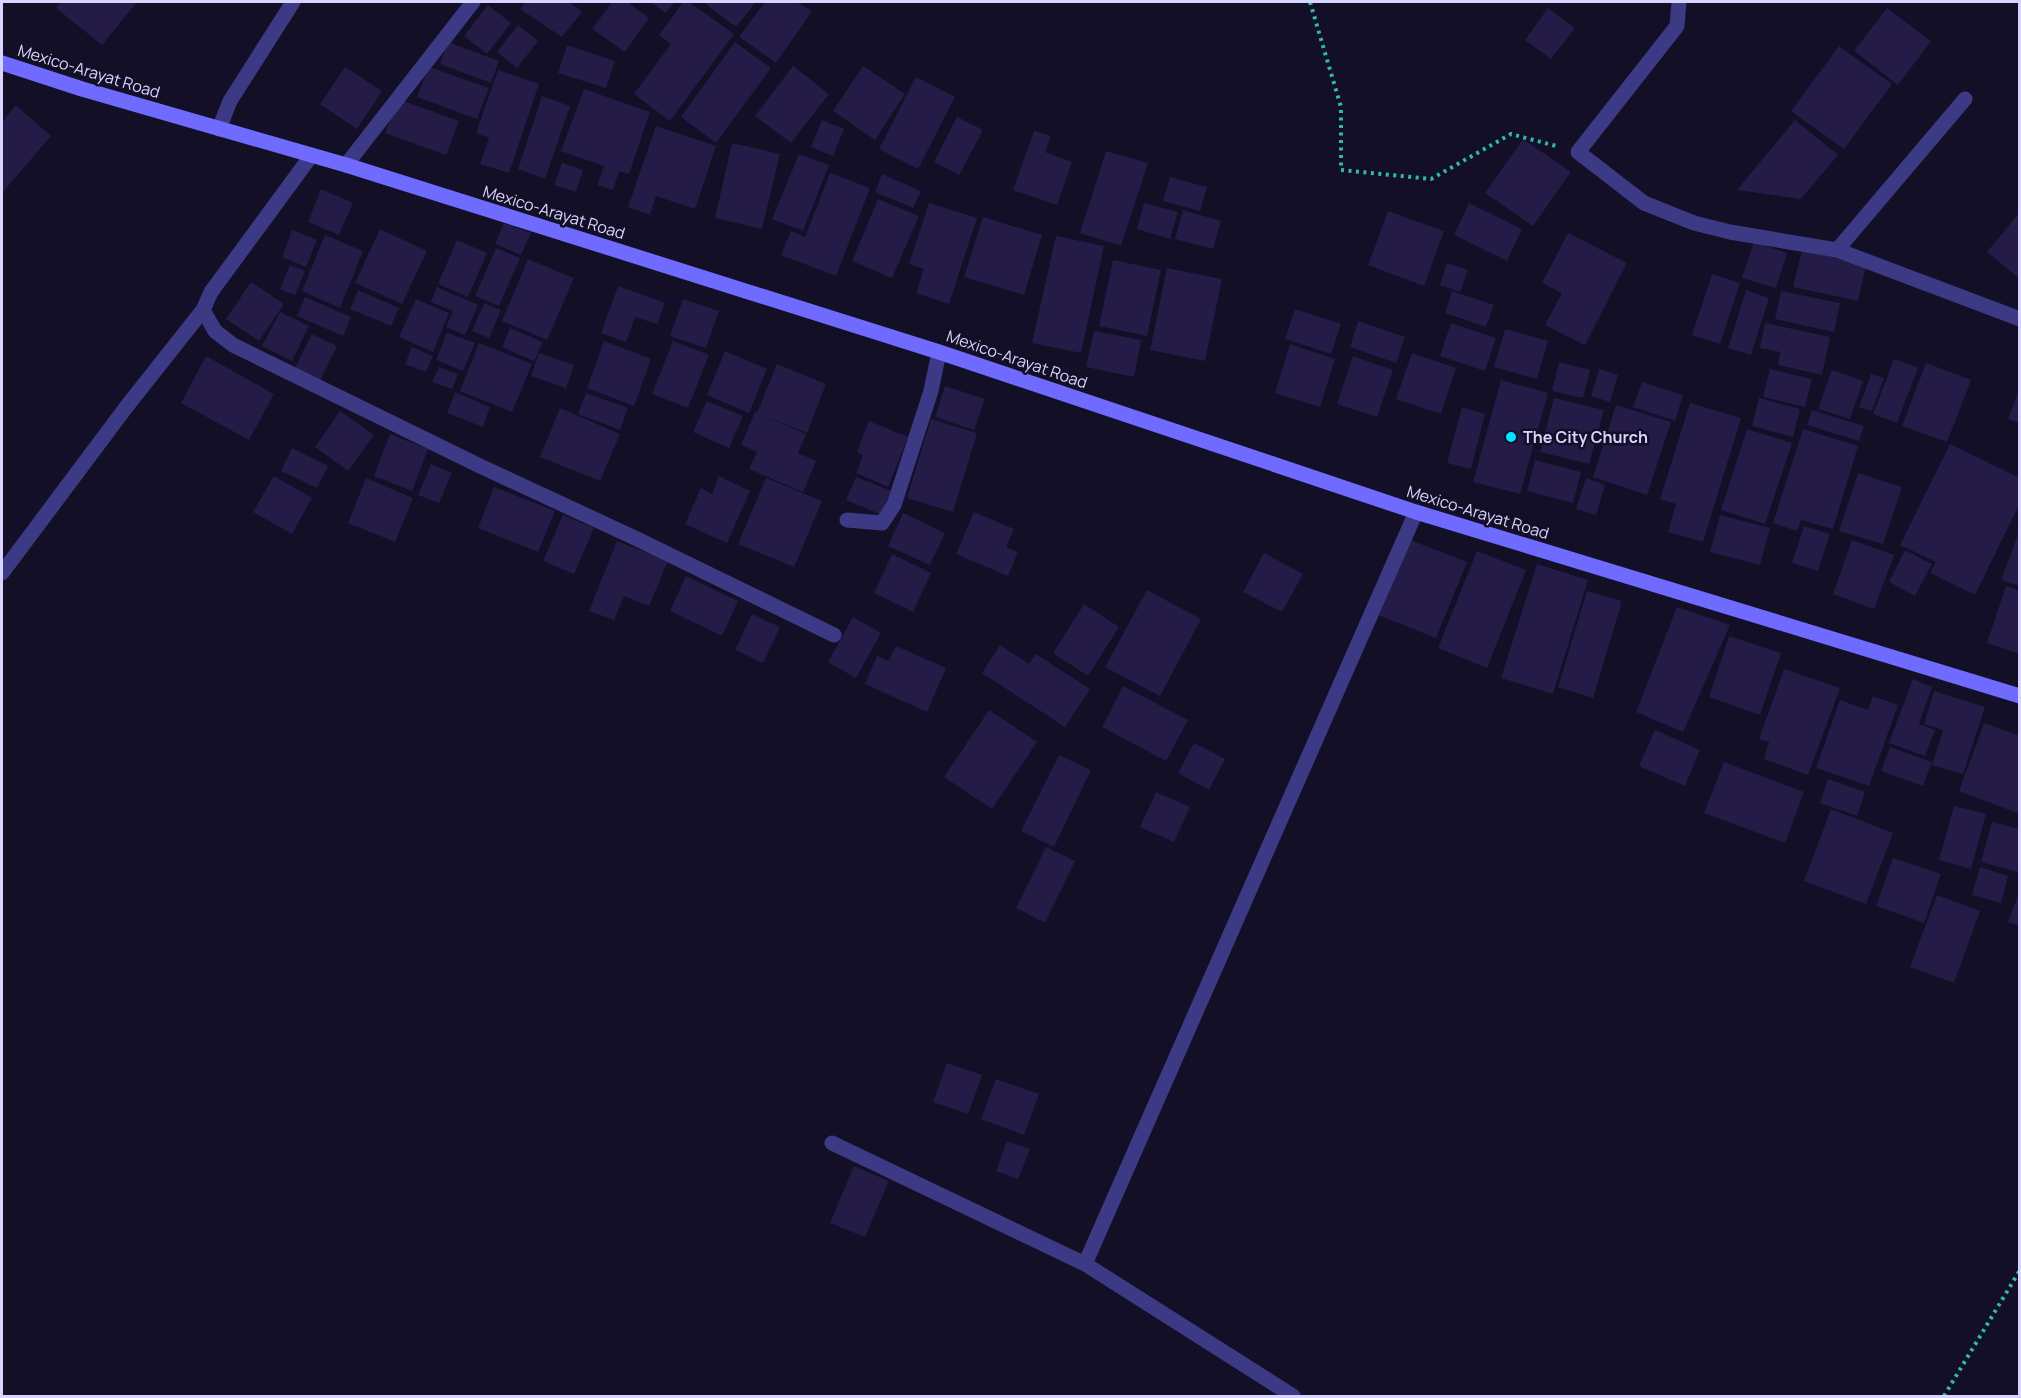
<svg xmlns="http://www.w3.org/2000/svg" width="2021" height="1398" font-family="Manrope,sans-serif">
  <rect width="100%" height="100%" fill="#130f26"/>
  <path fill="#241b47" d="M61,2H137L102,45L56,8Z
    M525,2H569L582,12L562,37L520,9Z
    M612,2H627L649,18L625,52L592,29Z
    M650,2H675L666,13Z
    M683,2H689L734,34L670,121L634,94L671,44L659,35Z
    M703,2H756L736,27Z
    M765,2H797L812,11L776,63L739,37Z
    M488,5L511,23L487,54L464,36Z
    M1548,8L1575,28L1551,59L1525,40Z
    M1887,8L1931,41L1898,85L1854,51Z
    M518,25L538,41L517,68L497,52Z
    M448,42L499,61L491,83L440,64Z
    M735,42L771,68L716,143L681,117Z
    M567,45L615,61L606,88L558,73Z
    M1839,46L1892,84L1844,149L1791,111Z
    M793,66L829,94L791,143L755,116Z
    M863,66L905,94L875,140L833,111Z
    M345,67L382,91L357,129L320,104Z
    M429,67L489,88L477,119L417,97Z
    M498,70L539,84L509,173L480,164L489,138L476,133Z
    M916,77L955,97L918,169L879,149Z
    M584,89L650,112L629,174L619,171L613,190L597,185L604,166L561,151Z
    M542,96L570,106L545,179L518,169Z
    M398,99L459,121L446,155L385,133Z
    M16,105L51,136L2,193V122Z
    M957,117L983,130L959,175L934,162Z
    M822,120L844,129L833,156L811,147Z
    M1795,120L1838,155L1801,199L1737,190Z
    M656,126L716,146L695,209L656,196L650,215L628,207Z
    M1034,131L1051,136L1045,152L1072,162L1057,205L1013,190Z
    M1523,139L1571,172L1533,226L1485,193Z
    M732,143L780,154L762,229L715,218Z
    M1106,151L1148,163L1121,246L1080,233Z
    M799,154L829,165L803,231L772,219Z
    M562,163L583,170L576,192L554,185Z
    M830,173L870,188L836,276L781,255L791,231L805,237Z
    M882,174L921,191L913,208L875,192Z
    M1170,177L1207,187L1200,211L1163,201Z
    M321,189L353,203L339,235L308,222Z
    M878,199L919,216L892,278L852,261Z
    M929,203L977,218L949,304L916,293L924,269L909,264Z
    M1144,203L1178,212L1170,239L1137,229Z
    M1469,203L1522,229L1507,261L1454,235Z
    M1183,210L1221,221L1213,249L1175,239Z
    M1388,211L1444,231L1424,286L1368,265Z
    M2020,212V279L1987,252Z
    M983,217L1042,235L1024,295L964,277Z
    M504,223L531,233L521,255L495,244Z
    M380,229L427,251L402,304L355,283Z
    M292,230L317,240L306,267L282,257Z
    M1568,233L1627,263L1585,345L1545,325L1562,293L1542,283Z
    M325,235L363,251L340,308L302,291Z
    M1056,236L1104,246L1081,353L1032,343Z
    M457,240L487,253L468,297L438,284Z
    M1754,242L1787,253L1776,288L1742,278Z
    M496,248L520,258L499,306L475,296Z
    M1802,250L1866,265L1858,301L1793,287Z
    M528,259L574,278L547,340L502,321Z
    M1113,260L1161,270L1147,336L1099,326Z
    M1447,263L1468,270L1460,292L1440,285Z
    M290,265L305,271L295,295L280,289Z
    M1167,268L1222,279L1205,361L1150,350Z
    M1712,274L1740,283L1720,344L1692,335Z
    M251,282L284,304L259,341L226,319Z
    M618,286L665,303L657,324L635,317L626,342L601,333Z
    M437,287L478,305L465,335L446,327L453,311L431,302Z
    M358,290L399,308L391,326L350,309Z
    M1746,290L1769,298L1751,355L1728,348Z
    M1452,291L1494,305L1486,327L1445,313Z
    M1781,291L1840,303L1834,332L1775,319Z
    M305,297L351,317L343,336L297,316Z
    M416,299L449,313L433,352L399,337Z
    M683,299L719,311L706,348L670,336Z
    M484,303L501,310L489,338L472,331Z
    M1295,309L1341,324L1331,354L1285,339Z
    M280,312L309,326L292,361L262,346Z
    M1358,321L1405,337L1396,363L1350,347Z
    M1451,323L1496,338L1485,371L1440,356Z
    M1765,323L1830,337L1822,375L1778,365L1780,352L1760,348Z
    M510,328L543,342L534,361L502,347Z
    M1505,329L1548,341L1537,379L1494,367Z
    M1094,331L1141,340L1134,377L1086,367Z
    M447,333L475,343L463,371L436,360Z
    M312,334L337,346L320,381L295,368Z
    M604,341L651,359L634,406L587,388Z
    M673,341L709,355L688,408L652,394Z
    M479,343L532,364L512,412L460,391Z
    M1290,344L1335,359L1320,407L1275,393Z
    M412,347L433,356L426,372L405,364Z
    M725,351L767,369L749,413L707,395Z
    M539,353L574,365L566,388L531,376Z
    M1412,353L1456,368L1441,414L1396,399Z
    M206,356L274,394L249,440L181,403Z
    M1353,356L1393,370L1377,417L1337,404Z
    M1894,359L1918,368L1897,423L1873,414Z
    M1559,362L1590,370L1583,398L1552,391Z
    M1926,363L1971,380L1947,442L1902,426Z
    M777,364L826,384L807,433L762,415L806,434L798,453L816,461L803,492L749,469L757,452L741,445L755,412L757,413Z
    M439,367L458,374L452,389L432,382Z
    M1599,369L1618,375L1610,402L1591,396Z
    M1770,369L1812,379L1805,407L1763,397Z
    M1832,370L1863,381L1850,419L1818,409Z
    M1871,374L1884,378L1872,411L1859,407Z
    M1501,380L1548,393L1520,494L1473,482Z
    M1642,382L1683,395L1675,421L1633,407Z
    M945,386L985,399L974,430L935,417Z
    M2020,387V423L2008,419Z
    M455,392L490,407L483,427L447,413Z
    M586,393L628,408L620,430L578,414Z
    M1554,398L1604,410L1589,464L1540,452Z
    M1759,398L1800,409L1793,437L1752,426Z
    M707,401L743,416L729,448L693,432Z
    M1690,403L1741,418L1703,542L1668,532L1676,504L1660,499Z
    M1616,405L1671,422L1647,495L1593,477Z
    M1462,407L1485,414L1471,469L1447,463Z
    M560,408L620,434L600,481L540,457Z
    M1812,410L1864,426L1859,441L1807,425Z
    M340,411L374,435L348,471L315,447Z
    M931,419L977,433L953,512L907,498Z
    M869,421L908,437L888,487L856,473L863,455L857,452Z
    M1747,429L1792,443L1765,524L1721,510Z
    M1803,429L1858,446L1833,529L1801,520L1797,531L1773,523Z
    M390,434L428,449L412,491L374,476Z
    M1950,444L2020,478V503L1975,595L1930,573L1936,562L1900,545Z
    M292,448L328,466L317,488L281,471Z
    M1535,460L1581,472L1573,503L1527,491Z
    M431,464L452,473L439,503L418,495Z
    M1858,473L1902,487L1883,544L1839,531Z
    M274,476L312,498L292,534L253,512Z
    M719,476L750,491L727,543L685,524L701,488L712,494Z
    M856,477L892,491L882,515L846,500Z
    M366,478L413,498L395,542L348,523Z
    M766,478L822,501L794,567L738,544Z
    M1586,478L1605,485L1596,515L1576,509Z
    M494,487L555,511L538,552L478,528Z
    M974,512L1014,529L1006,547L1018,552L1008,576L956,554Z
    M903,513L945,533L930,565L888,546Z
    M563,515L594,528L574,574L543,561Z
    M1720,515L1770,528L1760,565L1710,552Z
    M1804,526L1830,534L1818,571L1792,563Z
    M2020,529V586L2001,580Z
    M1408,539L1467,562L1436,638L1378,615Z
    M1852,540L1894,555L1874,609L1833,594Z
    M617,541L668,561L649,606L624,596L614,620L589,611Z
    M1905,550L1932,564L1915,596L1889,582Z
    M1477,551L1526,570L1487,668L1438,648Z
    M1264,553L1303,574L1282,612L1243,592Z
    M892,554L931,573L913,612L874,593Z
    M1537,564L1588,580L1553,694L1501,678Z
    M686,576L738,601L722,636L670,611Z
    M2006,586L2020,591V654L1987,643Z
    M1147,590L1201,619L1160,696L1105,667Z
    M1587,591L1622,601L1593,698L1558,687Z
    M1084,604L1119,627L1088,676L1053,653Z
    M1677,607L1730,625L1683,732L1636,712Z
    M752,614L780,627L763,663L735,650Z
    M853,617L881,633L856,678L828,662Z
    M1729,636L1781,653L1760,715L1709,697Z
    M1000,645L1029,664L1036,654L1090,689L1065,727L982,673Z
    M896,646L946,668L927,712L865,684L877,656L888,661Z
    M1784,669L1840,688L1808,775L1764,759L1769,742L1759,739Z
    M1913,679L1932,687L1919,724L1935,730L1925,756L1889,743Z
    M1123,686L1188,720L1166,761L1102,727Z
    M1934,691L1985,707L1963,774L1932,765L1943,730L1924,724Z
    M1873,696L1898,705L1869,786L1816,768L1840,700L1868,710Z
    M989,710L1037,742L992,809L944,777Z
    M1984,723L2020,736V814L1959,791Z
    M1655,730L1700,750L1685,786L1639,766Z
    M1194,743L1225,759L1209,790L1178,773Z
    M1890,747L1932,762L1923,786L1881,771Z
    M1059,755L1091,770L1054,847L1021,831Z
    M1724,762L1804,792L1785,843L1704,813Z
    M1828,779L1865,792L1857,816L1820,803Z
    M1156,792L1190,807L1174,842L1140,827Z
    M1954,806L1986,814L1971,869L1939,860Z
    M1831,809L1893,833L1866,904L1804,881Z
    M1992,822L2020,829V864L2017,872L1981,862Z
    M1046,847L1075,861L1045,923L1016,908Z
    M1893,858L1941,874L1924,923L1876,906Z
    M1980,867L2008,876L2001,903L1972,895Z
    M2019,893H2020V926L2008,922Z
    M1937,895L1980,911L1954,983L1910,967Z
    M947,1063L982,1075L968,1114L933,1102Z
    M996,1079L1039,1094L1024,1135L981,1119Z
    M1007,1141L1030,1149L1018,1179L996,1171Z
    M854,1166L889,1181L865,1237L830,1223Z"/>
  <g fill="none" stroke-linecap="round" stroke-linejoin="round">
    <path stroke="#2fb8b0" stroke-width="4" stroke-dasharray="3 4.5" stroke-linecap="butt" d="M1310,2L1341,107V170L1431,179L1511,134L1556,146
      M1944,1396L2020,1270"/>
    <path stroke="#3d3a85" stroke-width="15" d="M219,129L230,101L293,2
      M311,156L211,292L203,310L215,331L233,345L480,466L635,538L834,635
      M847,520L882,523L894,505L931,391L939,352
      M2,573L127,406L203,310"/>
    <path stroke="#3d3a85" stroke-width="15" d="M1679,2L1677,26L1578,152L1644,203L1694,223L1730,232L1837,250
      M1965,99L1837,250L2020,319
      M346,165L473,2
      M832,1143L1085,1264L1293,1396
      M1085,1264L1416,512"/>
    <path stroke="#6f6bff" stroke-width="15" d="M2,63L82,89L346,165L939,352L1416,512L2020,696"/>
  </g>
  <circle fill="#00e5ff" stroke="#130f26" stroke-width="2" cx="1511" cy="437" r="6"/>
  <g text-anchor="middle" stroke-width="5" stroke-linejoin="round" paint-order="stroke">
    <g font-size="16" fill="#d9d4ff" stroke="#130f26">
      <text transform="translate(89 71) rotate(17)" y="6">Mexico-Arayat Road</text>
      <text transform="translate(554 212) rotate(17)" y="6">Mexico-Arayat Road</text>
      <text transform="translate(1017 359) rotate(19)" y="6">Mexico-Arayat Road</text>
      <text transform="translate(1478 512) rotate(17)" y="6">Mexico-Arayat Road</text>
    </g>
    <g font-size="16" font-weight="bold" fill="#d9d4ff" stroke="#130f26" text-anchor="start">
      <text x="1523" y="443">The City Church</text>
    </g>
  </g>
  <rect width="2021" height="1398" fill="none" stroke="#d9d4ff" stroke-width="6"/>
</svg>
